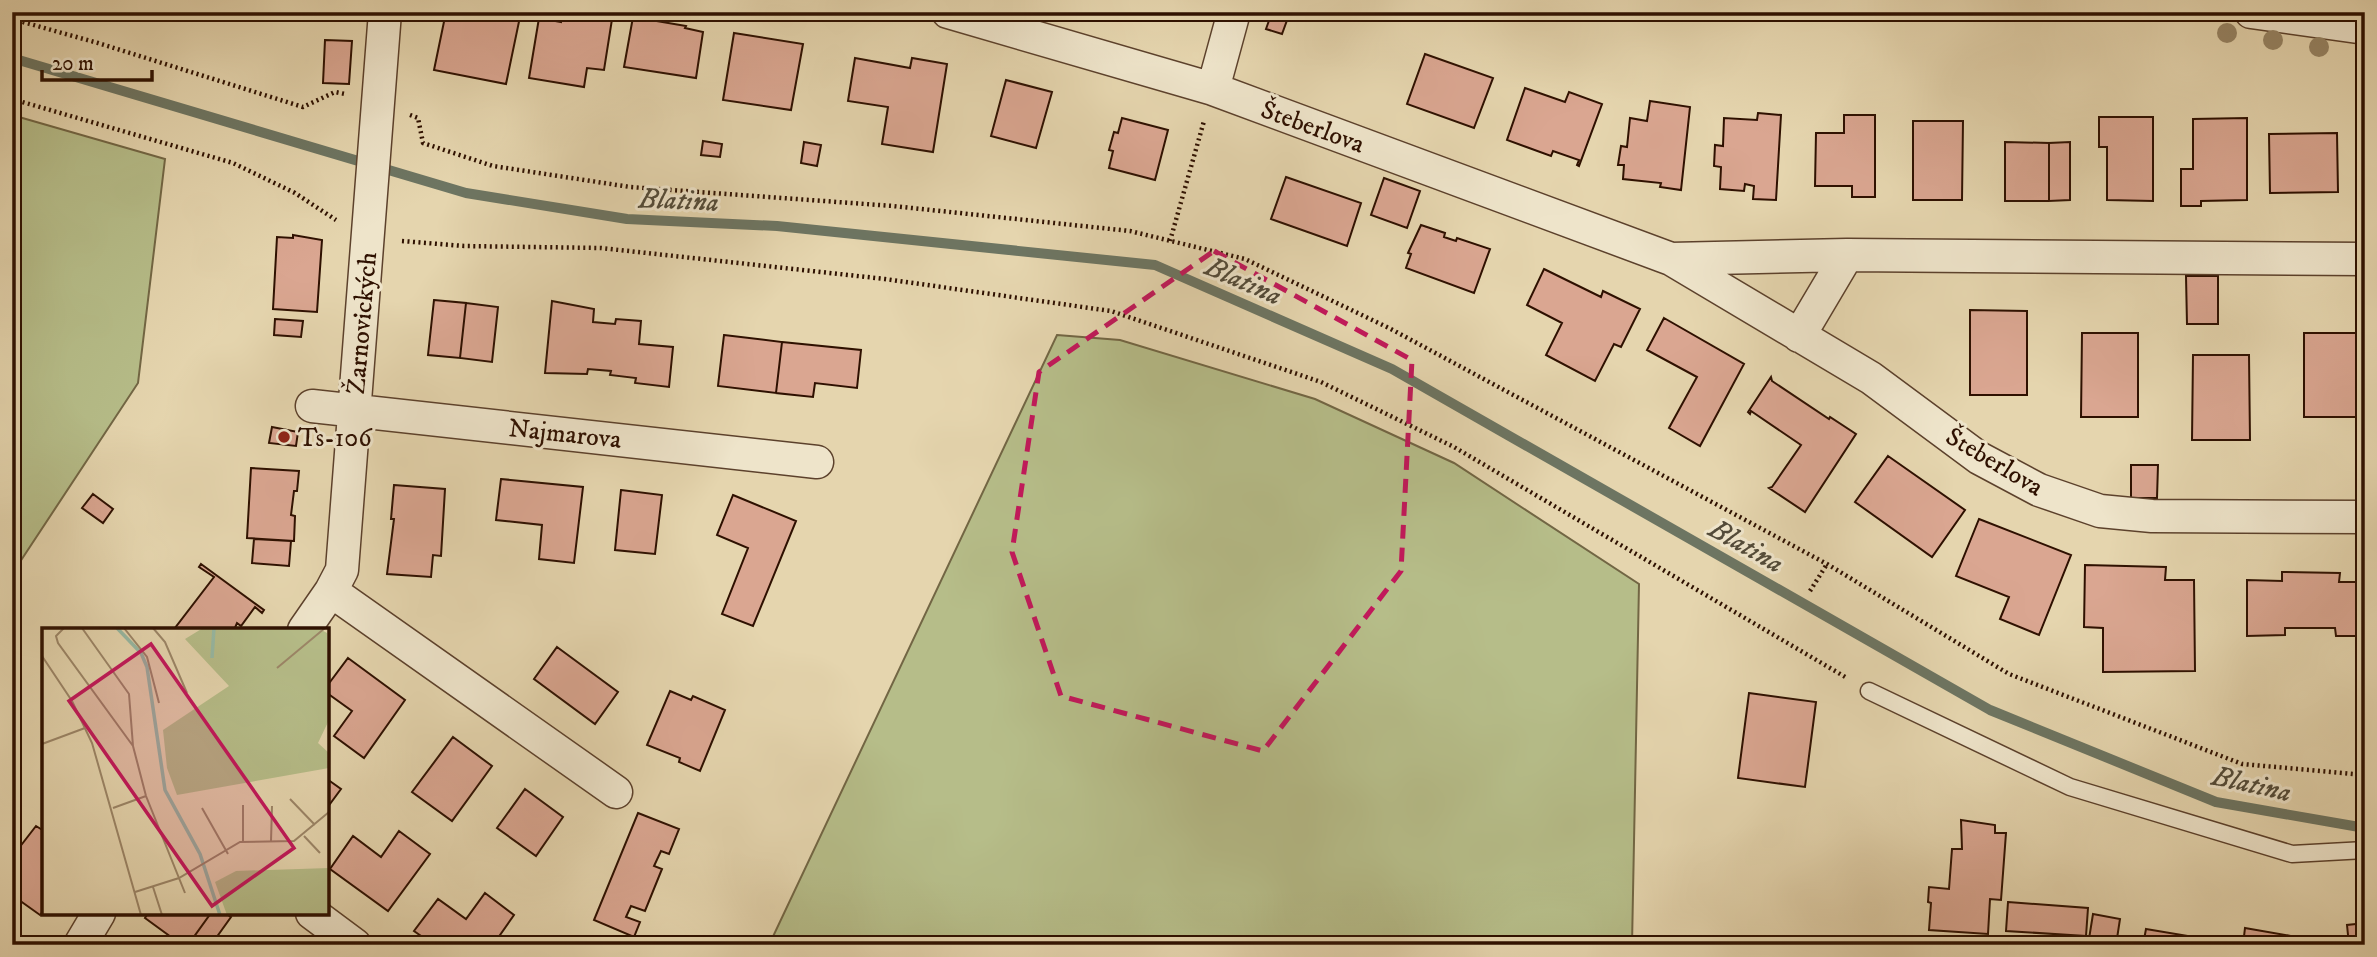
<svg xmlns="http://www.w3.org/2000/svg" width="2377" height="957" font-family="'IM FELL DW Pica',serif">
  <rect width="100%" height="100%" fill="#e5d5ae"/>
  <filter id="stains"><feTurbulence type="fractalNoise" baseFrequency=".00286" numOctaves="4"/><feColorMatrix values="0 0 0 0 .2 0 0 0 0 .09 0 0 0 0 .02 0 0 0 .5 -.17"/></filter>
  <radialGradient id="worn" r=".72"><stop offset=".6" stop-color="#630" stop-opacity="0"/><stop offset="1" stop-color="#630" stop-opacity=".3"/></radialGradient>
  <path fill="#b6bd89" stroke="#726644" stroke-width="2" d="M12,115L165,159L138,383L12,574Z
    M1057,335L1120,340L1315,399L1454,463L1639,584L1632,945H769Z"/>
  <g fill="none" stroke-linecap="round" stroke-linejoin="round">
    <path stroke="#6d7562" stroke-width="10" d="M12,58L466,193L627,219L777,226L1155,265L1392,369L1990,710L2216,802L2365,828"/>
  </g>
  <path fill="#daa691" stroke="#2e1000" stroke-width="2" d="M446,12H521L506,84L434,70Z
    M562,12L613,13L604,70L587,68L584,87L529,78L539,18L561,22Z
    M1147,12H1175L1172,20Z
    M1272,12H1290L1282,34L1266,29Z
    M633,17L686,26L685,28L703,32L696,78L624,67Z
    M734,33L803,44L791,110L723,100Z
    M325,40L352,41L349,84L323,83Z
    M1425,54L1493,78L1474,128L1407,104Z
    M855,58L910,68L912,58L947,64L933,152L882,144L888,107L848,101Z
    M1006,80L1052,92L1036,148L991,136Z
    M1525,88L1565,102L1569,92L1602,104L1579,166L1577,165L1579,160L1553,151L1551,156L1507,140Z
    M1650,101L1690,107L1681,190L1660,187L1661,183L1623,179L1624,165H1618L1621,146L1627,147L1630,118L1647,121Z
    M1758,113L1781,115L1776,200L1753,199L1754,186L1745,184L1744,191L1720,189L1721,167L1714,166L1715,145L1723,146L1724,118L1757,120Z
    M1844,115H1875V197H1852V186H1815L1816,133H1844Z
    M2099,117H2153V201L2107,200V147H2099Z
    M1122,118L1168,130L1155,180L1109,168L1113,151L1109,150L1114,132L1118,133Z
    M2247,118V200L2201,201V206H2181V169H2193V119Z
    M1913,121H1963L1962,200H1913Z
    M2337,133L2338,192L2270,193L2269,134Z
    M703,141L722,144L720,157L701,155Z
    M804,142L821,145L817,166L801,163Z
    M2005,142L2049,143V201H2005Z
    M2070,142V200L2049,201V143Z
    M1286,177L1361,203L1347,246L1271,219Z
    M1384,178L1420,191L1407,228L1371,215Z
    M1421,225L1445,233L1444,237L1456,241L1457,238L1490,249L1474,293L1406,268L1411,254L1408,253Z
    M293,235L322,240L317,312L273,309L277,237L293,238Z
    M1544,269L1601,297L1603,291L1640,309L1621,347L1614,344L1595,381L1546,355L1562,323L1527,305Z
    M2186,276H2218V324H2187Z
    M434,300L466,303L460,358L428,355Z
    M552,301L594,309L593,322L615,324L616,319L641,321L639,344L673,347L669,387L635,383L636,378L610,375L611,371L588,369L587,374L545,373Z
    M466,303L498,307L492,362L460,358Z
    M1970,310L2027,311V395H1970Z
    M1664,318L1744,364L1700,446L1669,428L1697,377L1647,350Z
    M275,319L303,321L301,337L274,335Z
    M2082,333H2138V417H2081Z
    M2304,333H2361L2360,417H2304Z
    M724,335L782,342L776,393L718,386Z
    M782,342L861,350L857,388L815,383L813,397L776,393Z
    M2193,355H2249L2250,440H2192Z
    M1771,377L1772,381L1829,419L1830,417L1856,434L1805,512L1769,488L1772,487L1801,445L1751,411L1750,414L1748,412Z
    M272,427L298,432L296,446L269,443Z
    M1888,456L1965,510L1932,557L1855,502Z
    M2131,465H2158L2157,498H2131Z
    M251,468L299,471L297,491H294L291,515L295,516L294,541L247,538Z
    M501,479L583,487L574,563L539,559L542,525L496,520Z
    M394,485L445,489L441,556L433,555L431,577L387,574L394,519H391Z
    M621,490L662,495L655,554L615,550Z
    M93,494L113,509L103,523L82,508Z
    M733,495L796,521L753,626L722,614L748,548L717,535Z
    M1979,519L2071,555L2039,635L2000,619L2009,597L1956,576Z
    M254,539L291,541L289,566L252,563Z
    M201,564L264,610L262,613L255,607L241,626L237,623L234,630H177L175,628L214,577L199,567Z
    M2085,565L2166,567L2165,580H2194L2195,671L2103,672V628L2084,627Z
    M2282,572L2340,573L2339,582H2365V636H2336L2335,628H2285V635L2247,636V580L2282,581Z
    M557,647L618,692L595,724L534,679Z
    M348,658L405,700L364,758L334,736L352,711L327,693V686Z
    M670,691L691,700L693,696L725,710L700,771L679,762L680,758L647,745Z
    M1749,693L1816,702L1805,787L1738,778Z
    M453,737L492,766L452,821L412,792Z
    M327,779L341,789L327,808Z
    M525,789L563,817L536,856L497,828Z
    M638,813L679,829L669,854L661,851L654,866L662,869L645,911L631,906L626,917L640,922L634,937L594,920Z
    M1961,820L1995,825V833H2006L2001,900L1990,899L1988,934L1929,930L1931,903L1928,902L1929,887L1949,889L1952,849H1962Z
    M36,826L44,831V910L40,915L12,895V857Z
    M399,831L430,854L388,911L330,869L353,836L381,857Z
    M485,893L514,915L493,945H434L414,931L438,899L466,919Z
    M2008,902L2088,908L2086,936L2006,931Z
    M148,913H211L188,945H182L145,918Z
    M211,913H225L231,917L211,945H188Z
    M2093,914L2120,919L2116,945H2088Z
    M2365,923V945H2349L2347,925Z
    M2245,928L2291,936L2290,945H2243Z
    M2146,929L2206,939L2205,945H2143Z"/>
  <g fill="none" stroke-linecap="round" stroke-linejoin="round">
    <defs>
      <path id="lane" d="M1020,33L1026,12
        M1869,691L2070,787L2292,854L2365,850"/>
      <path id="street" d="M948,12L1213,89L1671,259L1871,378L1979,458L2039,490L2100,511L2152,516L2365,517
        M2251,12L2365,28
        M1213,89L1234,12
        M1671,259L1847,255L2365,259
        M1799,336L1847,255
        M312,406L817,462
        M331,591L616,792
        M304,630L331,591L342,570L385,12
        M312,913L355,945
        M80,945L99,913"/>
    </defs>
    <use href="#lane" stroke="#5c412c" stroke-width="19"/>
    <use href="#street" stroke="#5c412c" stroke-width="35"/>
    <path stroke="#2e1000" stroke-width="4.5" stroke-dasharray="2 3.5" stroke-linecap="butt" d="M12,19L98,43L303,107L335,92L345,94
      M12,99L233,163L295,193L336,220
      M410,115L418,118L423,143L493,166L630,187L893,206L1130,231L1245,259L1389,328L1827,564L2009,674L2242,764L2365,775
      M402,241L464,246L601,248L885,279L1111,311L1321,382L1454,447L1847,678
      M1170,241L1204,121
      M1810,591L1827,564"/>
    <use href="#lane" stroke="#eee4ca" stroke-width="16"/>
    <use href="#street" stroke="#eee4ca" stroke-width="32"/>
  </g>
  <g fill="#978565">
    <circle cx="2227" cy="33" r="10"/>
    <circle cx="2273" cy="40" r="10"/>
    <circle cx="2319" cy="47" r="10"/>
  </g>
  <path fill="none" stroke="#c2185b" stroke-width="5" stroke-dasharray="14 9" stroke-linejoin="round" d="M1214,251L1412,360L1401,571L1263,751L1061,696L1012,552L1039,372Z"/>
  <circle fill="#8f2418" stroke="#eee4ca" stroke-width="2.5" cx="284" cy="437" r="7"/>
  <g text-anchor="middle" stroke-width="6" stroke-linejoin="round" paint-order="stroke">
    <g font-size="26" fill="#2e1000" stroke="#eee4ca">
      <text transform="translate(1313 126) rotate(20)" y="9">Šteberlova</text>
      <text transform="translate(361 323) rotate(-85)" y="9">Žarnovických</text>
      <text transform="translate(565 433) rotate(6)" y="9">Najmarova</text>
      <text transform="translate(1995 461) rotate(31)" y="9">Šteberlova</text>
    </g>
    <g font-size="26" fill="#2e1000" stroke="#eee4ca" text-anchor="start">
      <text x="298" y="446">Ts-106</text>
    </g>
    <g font-size="28" font-style="italic" fill="#534b39" stroke="#eee4ca">
      <text transform="translate(679 199) rotate(3)" y="10">Blatina</text>
      <text transform="translate(1244 280) rotate(24)" y="10">Blatina</text>
      <text transform="translate(1747 545) rotate(30)" y="10">Blatina</text>
      <text transform="translate(2252 783) rotate(13)" y="10">Blatina</text>
    </g>
  </g>
  <g transform="translate(42 628)">
    <rect width="287" height="287" fill="#e5d5ae"/>
    <path d="M161,0H276L285,5L287,92L276,115L287,125V140L135,167L125,140L121,102L187,58L143,11ZM287,240V287H185L173,254L194,243Z" fill="#b6bd89"/>
    <path fill="none" stroke="#97b9a4" stroke-width="3.5" d="M75,0L99,25L105,39L123,162L158,226L178,287M170,30L172,0"/>
    <path fill="none" stroke="#9c8668" stroke-width="2" d="M22,0L14,8L16,15L91,118M40,0L87,66L91,118L104,168L143,265M82,0L105,29L117,75M111,0L123,14L145,65M0,28L30,73L50,115L99,287M235,40L283,0M0,116L43,100M248,171L273,197M71,180L104,168M160,180L186,226M262,208L278,225M229,213L230,178M201,214V177M111,259L120,287M93,264L137,250L198,214L252,213L287,184"/>
    <path fill="#c2185b" fill-opacity="0.15" stroke="#c2185b" stroke-width="3.5" d="M109,16L252,220L170,278L27,73Z"/>
    <rect width="287" height="287" fill="none" stroke="#2e1000" stroke-width="3.5"/>
  </g>
  <rect width="2377" height="957" fill="none" stroke="#e5d5ae" stroke-width="42"/>
  <rect x="14" y="14" width="2349" height="929" fill="none" stroke="#2e1000" stroke-width="3.5"/>
  <rect x="21" y="21" width="2335" height="915" fill="none" stroke="#2e1000" stroke-width="2"/>
  <path d="M42 70v10h110v-10" fill="none" stroke="#2e1000" stroke-width="3.5"/>
  <text x="52" y="70" font-size="21" fill="#2e1000" stroke="#eee4ca" stroke-width="5" paint-order="stroke">20 m</text>
  <rect width="100%" height="100%" filter="url(#stains)"/>
  <rect width="100%" height="100%" fill="url(#worn)"/>
</svg>
